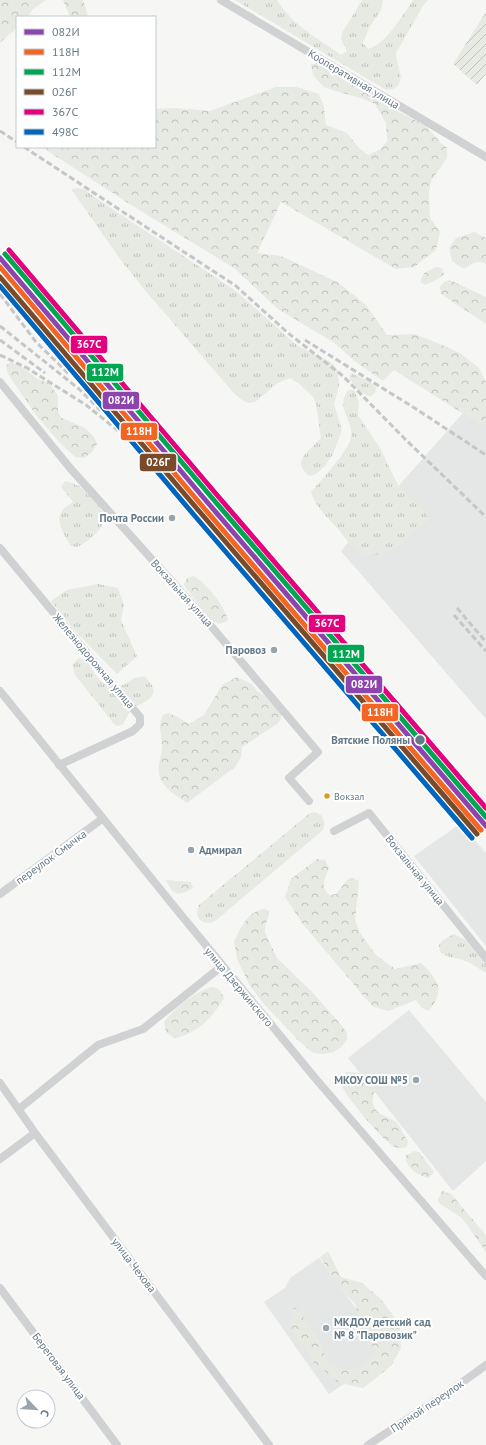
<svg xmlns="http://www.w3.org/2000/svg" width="486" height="1445" font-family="'PT Sans',sans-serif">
  <defs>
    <pattern id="grass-tufts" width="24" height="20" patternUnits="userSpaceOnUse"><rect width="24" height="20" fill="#e6eae3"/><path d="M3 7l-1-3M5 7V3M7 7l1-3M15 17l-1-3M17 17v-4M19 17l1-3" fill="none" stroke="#bec2be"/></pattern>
    <pattern id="forest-crowns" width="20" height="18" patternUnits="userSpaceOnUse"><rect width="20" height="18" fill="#e6eae3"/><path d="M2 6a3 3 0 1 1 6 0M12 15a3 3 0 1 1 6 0" fill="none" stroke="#bec2be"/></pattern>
    <pattern id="garden-furrows" width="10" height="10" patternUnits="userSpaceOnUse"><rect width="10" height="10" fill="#e6eae3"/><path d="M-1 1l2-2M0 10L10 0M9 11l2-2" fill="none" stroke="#bec2be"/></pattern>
  </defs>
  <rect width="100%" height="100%" fill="#f6f6f5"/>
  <path fill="#e5e6e6" d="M486,387V719L341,551Z
    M460,824L486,853V946L414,856Z
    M409,1010L486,1102V1161L453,1191L348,1058Z
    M319,1258L389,1354L329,1394L264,1302L285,1288L290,1278Z"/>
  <path fill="url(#grass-tufts)" d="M235,0H277C291,24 319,39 341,55L347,51L341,39L342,33L362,0H383L381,10L369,28L363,43L368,49C385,45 403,15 413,0H428L423,6L396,53C396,67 411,88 386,90Z
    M77,188L84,189L96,198L236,291L298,346L329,361L334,365L338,371L339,385L334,404L342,430L333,454L325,466L316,474L310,476C289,461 310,451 321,438L316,404L313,397L299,384L290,378L278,383L255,402L248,403L242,400L232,391L149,295L123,263L71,189Z
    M351,373L371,382L376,387L375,393L370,397L358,390L350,379Z
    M348,390H354L359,402L358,415L380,448L398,485L411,499L422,508L429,519C411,536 387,565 359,551C350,547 344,536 338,529C328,518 315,507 311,492C321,480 349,451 351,437C354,421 335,408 348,390Z
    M65,481C69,482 73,483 77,485C86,489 107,511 104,521C101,532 87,542 77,547L71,546C65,537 54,520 63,510C65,507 70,504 73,502L61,487Z
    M98,584L118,588L124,605L121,620L137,656L117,674L76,632L51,601L67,590Z
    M79,658L86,660C91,666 95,676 101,681C107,686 119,688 125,684C133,679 136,676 146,677C148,680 152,684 153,688C157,699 139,705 132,708L123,724L118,726L114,724L75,675L72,665Z
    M315,812C324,815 326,821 323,830L214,922C200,925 194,917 199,905L310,813Z
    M454,934L472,943L486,959V973C481,970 475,966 470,963C460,957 451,960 440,952L439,945L443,940Z"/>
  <path fill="url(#forest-crowns)" d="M0,0H46L33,9L27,17H17V27L0,43Z
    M63,0H83L88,17H70Z
    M323,63L399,112L426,126L440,142L447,148V158L431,181L429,194L430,218L440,232L436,250L414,267L396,269L281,202L257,253L281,256L339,283L366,305L387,335L414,334L440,344L460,353L479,368L486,382V422L481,425L394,370L383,381L357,363L333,342L278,309L234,268L131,205L43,148V147H155V109L176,108L210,111L276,87H296L319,94L324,107L326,125L347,133L359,148L368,155L381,149L387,141L386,123L375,104L361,98L335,91L324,87L313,75L311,64Z
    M474,232L486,238V264C478,259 471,264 464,269L452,261L449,248L456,238Z
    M436,267L442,268L444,274L440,278L425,285L420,282L424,273Z
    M450,280L486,297V324L441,294L440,287L444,282Z
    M10,362L22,367L36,378L50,384L58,396V412L62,418L85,428L94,437L97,444L92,452L84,458L75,457L60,443L36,415L8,374L6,366Z
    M194,576C207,584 224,605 228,620C221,625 217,624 211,620L185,587L184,584L187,578Z
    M237,677L252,684L257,691L273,701L281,709V719L277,724L242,747L241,757L235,767L187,803C173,793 156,785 159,765C160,759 162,752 162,746C162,733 157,727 163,715L168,713L176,716L189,724L204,715L222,685Z
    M317,859L325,860L329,868C325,878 319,887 330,895L336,894L348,879L352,878L359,881L355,920L360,933L376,955L395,969L421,963C438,980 446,989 429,1011L422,1008L416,1000L388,1011L372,1006L302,923L285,897L291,879Z
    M166,880L191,882L193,888C178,897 173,896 166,880Z
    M265,909L269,911V915L265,926V932L277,958L313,993L343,1027L347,1034V1040L342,1046L334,1052L323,1054L313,1053L298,1040L263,1003L249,984L237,959L234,941C242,927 247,911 265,909Z
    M211,987C219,987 221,991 224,998C213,1017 196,1035 174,1038L166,1032L164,1022C174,1008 195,992 211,987Z
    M346,1072C397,1073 363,1096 376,1110C381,1116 389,1117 395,1121C400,1125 404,1136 408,1141L407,1147C403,1148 398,1149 395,1147C384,1142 341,1092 340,1081Z
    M414,1151L419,1152L434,1172L429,1178C415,1174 408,1169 405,1156Z
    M442,1191L451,1194L486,1235V1252L462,1218L440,1204L438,1200Z
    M328,1251L341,1277L362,1283L381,1299L400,1325L401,1348L391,1366L363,1388L339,1383L312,1361L291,1327L294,1306L308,1323L320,1343L328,1365L345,1371L365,1365L375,1350L364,1333L355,1304L337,1285L320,1257Z"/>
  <path fill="url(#garden-furrows)" d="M486,12V74L477,85L453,64Z"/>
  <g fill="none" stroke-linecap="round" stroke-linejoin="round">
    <path stroke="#d0d1d2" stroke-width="8" d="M221,0L486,157
      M0,382L70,468L200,613L318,752L289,778L309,801
      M0,548L140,717V724L133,731L59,765
      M0,691L177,910L315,1078L486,1276
      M334,831L369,813L486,958
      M0,894L102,819
      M0,1083L35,1133L269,1445
      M19,1109L98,1045L143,1029L222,966
      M0,1159L35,1133
      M0,1288L117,1445
      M368,1445L453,1389L486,1365"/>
    <path stroke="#c5c6c7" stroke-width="3" stroke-dasharray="6 3" stroke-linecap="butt" d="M0,131L17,142
      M24,147L236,286L288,333L343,376L405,439L486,517
      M0,294L36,342L69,374
      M0,326L79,389L101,411
      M0,340L45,373
      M305,340L413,407L486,455
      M0,355L27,368L86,405L137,446L245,572
      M457,608L486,642
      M454,615L486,651"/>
    <defs>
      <path id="rail-1" d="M0,258L208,503L486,826"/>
      <path id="rail-2" d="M0,267L203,507L481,830"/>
      <path id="rail-3" d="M5,254L213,499L486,817"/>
      <path id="rail-4" d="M0,277L199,511L477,834"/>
      <path id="rail-5" d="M9,250L217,495L486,808"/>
      <path id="rail-6" d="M0,286L194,515L472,838"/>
    </defs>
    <use href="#rail-1" stroke="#fff" stroke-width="8"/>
    <use href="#rail-2" stroke="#fff" stroke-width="8"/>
    <use href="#rail-3" stroke="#fff" stroke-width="8"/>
    <use href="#rail-4" stroke="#fff" stroke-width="8"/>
    <use href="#rail-5" stroke="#fff" stroke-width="8"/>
    <use href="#rail-6" stroke="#fff" stroke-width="8"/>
    <use href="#rail-1" stroke="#8e44ad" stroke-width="5"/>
    <use href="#rail-2" stroke="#f26522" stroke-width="5"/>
    <use href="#rail-3" stroke="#00a651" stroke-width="5"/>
    <use href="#rail-4" stroke="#7a4b2a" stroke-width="5"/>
    <use href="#rail-5" stroke="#e5007d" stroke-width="5"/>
    <use href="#rail-6" stroke="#0065bd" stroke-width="5"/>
  </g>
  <g fill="#97a5ae" stroke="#fff" stroke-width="1.5">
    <circle cx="172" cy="518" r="4"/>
    <circle cx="274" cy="650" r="4"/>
    <circle cx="191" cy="850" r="4"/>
    <circle cx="416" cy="1080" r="4"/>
    <circle cx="326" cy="1328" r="4"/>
  </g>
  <circle fill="#647987" stroke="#fff" stroke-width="1.5" cx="420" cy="740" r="5.5"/>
  <circle fill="#da9d1b" stroke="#fff" stroke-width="1.5" cx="327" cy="796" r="3.5"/>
  <g text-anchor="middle" stroke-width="4" stroke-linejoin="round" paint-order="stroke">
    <g font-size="10" fill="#647987" stroke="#fff" text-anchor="start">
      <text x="334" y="800">Вокзал</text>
    </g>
    <g font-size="11" fill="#647987" stroke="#fff">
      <text transform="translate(354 79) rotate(31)" y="4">Кооперативная улица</text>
      <text transform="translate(182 593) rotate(48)" y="4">Вокзальная улица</text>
      <text transform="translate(94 661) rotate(50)" y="4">Железнодорожная улица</text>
      <text transform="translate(51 857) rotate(-36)" y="4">переулок Смычка</text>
      <text transform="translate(415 870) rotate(51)" y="4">Вокзальная улица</text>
      <text transform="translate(239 987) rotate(50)" y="4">улица Дзержинского</text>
      <text transform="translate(134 1265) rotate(53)" y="4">улица Чехова</text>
      <text transform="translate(59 1366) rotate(53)" y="4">Береговая улица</text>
      <text transform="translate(427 1406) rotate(-34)" y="4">Прямой переулок</text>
    </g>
    <g font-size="11" font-weight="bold" fill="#647987" stroke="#fff" text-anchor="end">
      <text x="164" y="522">Почта России</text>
      <text x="266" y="654">Паровоз</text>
      <text x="199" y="854" text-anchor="start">Адмирал</text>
      <text x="408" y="1084">МКОУ СОШ №5</text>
      <text x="334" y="1326" text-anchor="start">МКДОУ детский сад<tspan x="334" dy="13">№ 8 "Паровозик"</tspan></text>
    </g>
    <g font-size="11" font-weight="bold" fill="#647987" stroke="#fff" text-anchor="end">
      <text x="410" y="744">Вятские Поляны</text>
    </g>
  </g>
  <g stroke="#fff" stroke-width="1.5">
    <rect x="70" y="335" width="38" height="19" rx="4" fill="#e5007d"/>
    <rect x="86" y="363" width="38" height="19" rx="4" fill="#00a651"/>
    <rect x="102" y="391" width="38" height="19" rx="4" fill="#8e44ad"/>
    <rect x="120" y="422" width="38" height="19" rx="4" fill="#f26522"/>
    <rect x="139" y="453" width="38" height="19" rx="4" fill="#7a4b2a"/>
    <rect x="308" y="614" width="38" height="19" rx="4" fill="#e5007d"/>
    <rect x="327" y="644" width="38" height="19" rx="4" fill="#00a651"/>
    <rect x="345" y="675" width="38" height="19" rx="4" fill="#8e44ad"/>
    <rect x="361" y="703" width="38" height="19" rx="4" fill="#f26522"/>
  </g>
  <g font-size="11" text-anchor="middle" font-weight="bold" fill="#fff">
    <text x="89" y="348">367С</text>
    <text x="105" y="376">112М</text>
    <text x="121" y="404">082И</text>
    <text x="139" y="435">118Н</text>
    <text x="158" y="466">026Г</text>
    <text x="327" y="627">367С</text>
    <text x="346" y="658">112М</text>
    <text x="364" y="688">082И</text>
    <text x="380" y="716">118Н</text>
  </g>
  <rect x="16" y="16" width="140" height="132" fill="#ffffff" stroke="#c1c9cf"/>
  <rect x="24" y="29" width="20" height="6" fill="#8e44ad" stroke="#c1c9cf"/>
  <text x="52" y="36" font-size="12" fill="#647987">082И</text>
  <rect x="24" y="49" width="20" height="6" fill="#f26522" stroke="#c1c9cf"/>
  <text x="52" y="56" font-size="12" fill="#647987">118Н</text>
  <rect x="24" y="69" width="20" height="6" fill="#00a651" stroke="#c1c9cf"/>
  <text x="52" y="76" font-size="12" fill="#647987">112М</text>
  <rect x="24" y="89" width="20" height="6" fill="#7a4b2a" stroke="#c1c9cf"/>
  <text x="52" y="96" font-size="12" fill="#647987">026Г</text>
  <rect x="24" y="109" width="20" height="6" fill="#e5007d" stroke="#c1c9cf"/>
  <text x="52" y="116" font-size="12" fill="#647987">367С</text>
  <rect x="24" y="129" width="20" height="6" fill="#0065bd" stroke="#c1c9cf"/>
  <text x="52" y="136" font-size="12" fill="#647987">498С</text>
  <g transform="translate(36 1409) rotate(115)"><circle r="19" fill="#ffffff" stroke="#c1c9cf"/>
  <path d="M0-3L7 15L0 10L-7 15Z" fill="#97a5ae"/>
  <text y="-6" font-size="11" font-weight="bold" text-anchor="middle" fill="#647987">С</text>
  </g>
</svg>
